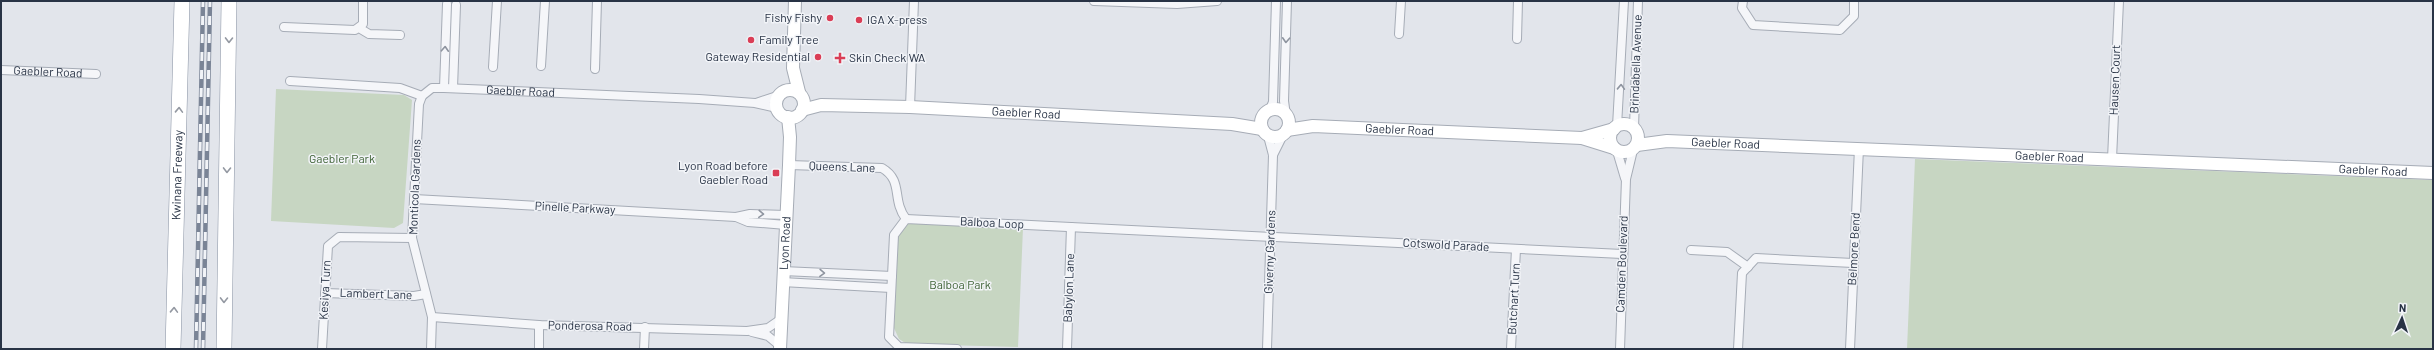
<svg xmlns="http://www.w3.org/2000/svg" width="2434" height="350" font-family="Barlow,sans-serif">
  <rect width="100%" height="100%" fill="#e2e5eb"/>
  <path fill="#c7d6c2" d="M276,89L404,95L412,100L403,223L394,228L271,221Z
    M1915,159L2433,180V349H1907Z
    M916,222L1023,228L1018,347L907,344L899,339L894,328L898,236L908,223Z"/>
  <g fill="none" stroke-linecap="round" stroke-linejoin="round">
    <defs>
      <g id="street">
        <path d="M1094,1L1177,4L1217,1"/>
        <path d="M1743,1L1742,8L1753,25L1840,30L1854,16V1"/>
        <path d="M284,27L355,30L363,24V1"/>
        <path d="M359,28L369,34L400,35"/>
        <path d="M1399,34L1401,1"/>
        <path d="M1517,39L1518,1"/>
        <path d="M541,66L545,1"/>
        <path d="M493,67L497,1"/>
        <path d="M595,69L597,1"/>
        <path id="s1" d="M1,70L96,74"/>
        <path id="s2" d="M290,81L400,88L422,96L432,88H444L699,99L755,103L777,108"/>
        <path d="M444,88L447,4"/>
        <path d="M453,88L456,5"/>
        <path d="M422,96L419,104L412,238L432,317L431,349"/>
        <path d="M756,103L780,95"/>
        <path d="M910,107L914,1"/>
        <path d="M1269,111L1273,102L1276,1"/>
        <path d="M1286,115L1284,101L1287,1"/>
        <path d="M1617,126L1624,1"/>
        <path d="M1634,128L1638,1"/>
        <path d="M1617,151L1625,178"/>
        <path d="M1273,155L1284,133"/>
        <path d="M2112,159L2119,1"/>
        <path d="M789,165L882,168C904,181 891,199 906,219"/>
        <path d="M414,199L736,217L748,222L786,225"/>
        <path d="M736,217L750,214L786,215"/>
        <path d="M1691,250L1727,252L1748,267"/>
        <path d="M783,271L892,276"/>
        <path d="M782,282L891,288"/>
        <path d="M325,293L414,296L426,294"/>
        <path d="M432,317L539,325L747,331L768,328L781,319"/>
        <path d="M752,332L768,336L780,346"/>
        <path d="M322,349L328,246L339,237L412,238"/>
        <path d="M539,349V325"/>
        <path d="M644,349L645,327"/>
        <path d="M957,349L899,347L889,337L894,235L906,219L1622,254"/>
        <path d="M1067,349L1071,227"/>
        <path d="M1267,349L1273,155L1268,136"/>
        <path d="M1511,349L1516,249"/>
        <path d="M1620,349L1626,179L1633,150"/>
        <path d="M1738,349L1742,273L1756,258L1853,263"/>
        <path d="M1850,349L1859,148"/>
      </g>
      <g id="secondary">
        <path d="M795,1L793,68L799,92"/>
        <circle cx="790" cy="104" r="14"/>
        <circle cx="1275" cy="123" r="14"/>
        <path id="s3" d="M802,110L821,105L910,107L1232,124L1262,129"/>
        <circle cx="1624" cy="138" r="14"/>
        <path id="s4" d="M1287,130L1313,126L1582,138L1614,148"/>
        <path d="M1582,138L1614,129"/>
        <path id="s5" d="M1637,145L1667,141L2433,173"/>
        <path id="s6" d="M780,349L789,165L790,137L788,117"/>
      </g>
      <g id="highway">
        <path id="s7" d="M173,349L182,1"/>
        <path d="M224,349L229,1"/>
      </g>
    </defs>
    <use href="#street" stroke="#a6acb6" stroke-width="10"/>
    <use href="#secondary" stroke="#a6acb6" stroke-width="14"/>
    <use href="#highway" stroke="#8892a3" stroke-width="16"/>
    <use href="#street" stroke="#f5f6f9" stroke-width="8"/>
    <use href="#secondary" stroke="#fff" stroke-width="12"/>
    <use href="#highway" stroke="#fff" stroke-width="15"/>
    <defs>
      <path id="rail" d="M196,349L203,1
        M203,349L210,1"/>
    </defs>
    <use href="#rail" stroke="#7a8496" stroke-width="4.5"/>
    <use href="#rail" stroke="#f2f4f8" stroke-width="3" stroke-dasharray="9" stroke-linecap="butt"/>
  </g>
  <defs><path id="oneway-chevron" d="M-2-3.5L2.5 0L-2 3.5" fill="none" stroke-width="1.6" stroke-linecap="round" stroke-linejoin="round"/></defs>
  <g stroke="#9499a2">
    <use href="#oneway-chevron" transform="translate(229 40) rotate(91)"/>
    <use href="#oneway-chevron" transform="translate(179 110) rotate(-88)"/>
    <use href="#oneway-chevron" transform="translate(227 170) rotate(91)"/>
    <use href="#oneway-chevron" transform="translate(224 300) rotate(91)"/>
    <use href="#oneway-chevron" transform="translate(174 310) rotate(-88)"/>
  </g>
  <g stroke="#8e949f">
    <use href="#oneway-chevron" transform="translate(1286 40) rotate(93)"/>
    <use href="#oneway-chevron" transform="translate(445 49) rotate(-87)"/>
    <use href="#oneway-chevron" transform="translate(1621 87) rotate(-88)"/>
    <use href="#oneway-chevron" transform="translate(761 214) rotate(3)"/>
    <use href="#oneway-chevron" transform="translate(822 273) rotate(2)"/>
  </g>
  <g fill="#da3d55" stroke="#f2f4f8" stroke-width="1.5">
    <circle cx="830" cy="18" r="4"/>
    <circle cx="859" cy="20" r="4"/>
    <circle cx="751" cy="40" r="4"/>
    <circle cx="818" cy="57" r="4"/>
    <path d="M838 52h4v4h4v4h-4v4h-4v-4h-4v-4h4z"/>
    <rect x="772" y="169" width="8" height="8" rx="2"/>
  </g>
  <g text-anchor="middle" stroke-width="3" stroke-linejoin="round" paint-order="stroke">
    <g font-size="12" fill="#283345" stroke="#f2f4f8" text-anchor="end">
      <text x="822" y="22">Fishy Fishy</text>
      <text x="867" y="24" text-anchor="start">IGA X-press</text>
      <text x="759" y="44" text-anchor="start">Family Tree</text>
      <text x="810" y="61">Gateway Residential</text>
      <text x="849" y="62" text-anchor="start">Skin Check WA</text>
      <text x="768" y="170">Lyon Road before<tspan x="768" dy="14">Gaebler Road</tspan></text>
    </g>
    <g font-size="12" fill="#283345" stroke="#f2f4f8">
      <text transform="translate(1636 64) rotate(-88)" y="4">Brindabella Avenue</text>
      <text dy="4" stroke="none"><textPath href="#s1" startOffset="47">Gaebler Road</textPath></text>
      <text transform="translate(2115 80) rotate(-88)" y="4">Hausen Court</text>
      <text dy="4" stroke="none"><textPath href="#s2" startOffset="235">Gaebler Road</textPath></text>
      <text dy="4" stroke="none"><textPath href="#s3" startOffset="225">Gaebler Road</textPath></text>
      <text dy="4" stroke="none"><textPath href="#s4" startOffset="113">Gaebler Road</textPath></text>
      <text dy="4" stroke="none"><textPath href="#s5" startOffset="89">Gaebler Road</textPath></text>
      <text dy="4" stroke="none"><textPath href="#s5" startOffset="413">Gaebler Road</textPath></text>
      <text transform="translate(842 167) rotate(2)" y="4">Queens Lane</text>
      <text dy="4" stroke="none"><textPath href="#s5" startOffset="737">Gaebler Road</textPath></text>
      <text dy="4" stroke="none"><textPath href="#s7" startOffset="174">Kwinana Freeway</textPath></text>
      <text transform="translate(415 187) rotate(-88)" y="4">Monticola Gardens</text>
      <text transform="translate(575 208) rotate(3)" y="4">Pinelle Parkway</text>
      <text transform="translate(992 223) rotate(3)" y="4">Balboa Loop</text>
      <text dy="4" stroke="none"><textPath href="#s6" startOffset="106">Lyon Road</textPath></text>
      <text transform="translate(1446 245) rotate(3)" y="4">Cotswold Parade</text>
      <text transform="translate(1854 249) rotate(-87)" y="4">Belmore Bend</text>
      <text transform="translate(1270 252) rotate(-88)" y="4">Giverny Gardens</text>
      <text transform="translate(1622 264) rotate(-88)" y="4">Camden Boulevard</text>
      <text transform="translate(1069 288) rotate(-88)" y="4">Babylon Lane</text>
      <text transform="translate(325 290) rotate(-87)" y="4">Kesiya Turn</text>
      <text transform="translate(376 294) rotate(2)" y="4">Lambert Lane</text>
      <text transform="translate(1514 299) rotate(-87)" y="4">Butchart Turn</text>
      <text transform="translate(590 326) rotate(1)" y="4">Ponderosa Road</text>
    </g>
    <g font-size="12" fill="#3d6234" stroke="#f2f4f8">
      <text x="342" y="163">Gaebler Park</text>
      <text x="960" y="289">Balboa Park</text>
    </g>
  </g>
  <rect width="2434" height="350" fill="none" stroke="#283345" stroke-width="4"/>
  <g transform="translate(2402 318) rotate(3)" stroke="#f2f4f8" stroke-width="3" paint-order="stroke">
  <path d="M0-3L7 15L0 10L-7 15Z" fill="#283345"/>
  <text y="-6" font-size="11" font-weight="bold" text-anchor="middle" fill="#283345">N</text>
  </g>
</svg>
